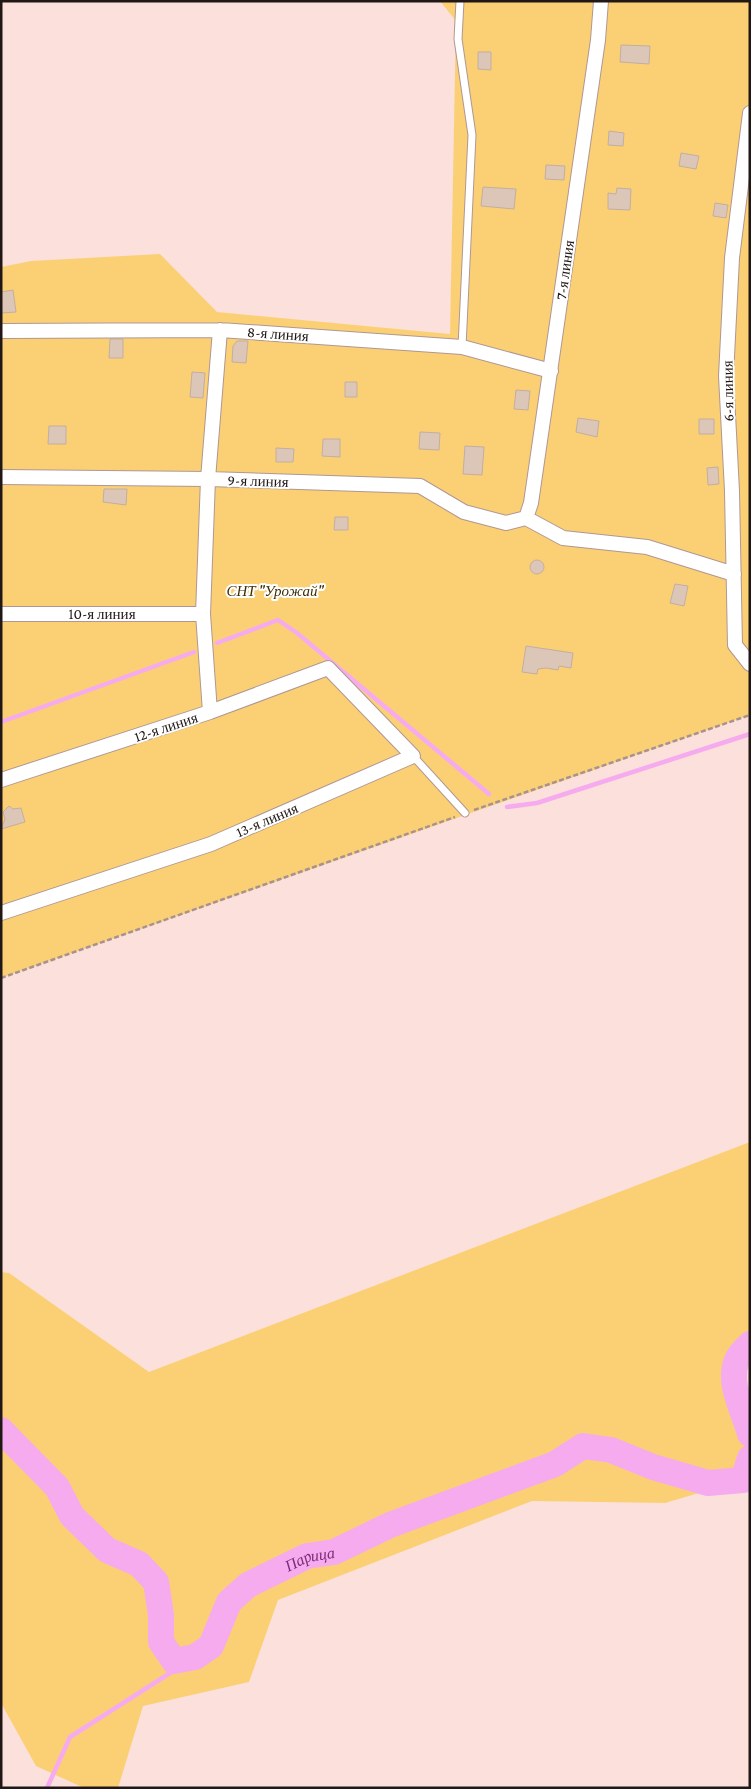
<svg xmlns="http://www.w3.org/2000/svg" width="751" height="1789" font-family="'Crimson Pro',serif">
  <rect width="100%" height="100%" fill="#fce0dc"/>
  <path fill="#fbd075" d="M440,1H750V715L1,978V267L31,261L160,254L217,312L450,334L456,21Z
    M750,1142V1344C746,1348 740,1354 737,1359C726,1384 747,1410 750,1435C751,1451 748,1465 743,1480L665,1503L532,1501L278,1600L249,1682L143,1706L118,1788H84L36,1766L1,1703V1272L9,1273L149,1372Z"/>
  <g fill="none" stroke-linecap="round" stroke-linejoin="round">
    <path stroke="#f6abee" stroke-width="4.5" d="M217,643L278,620L297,633L489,794
      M1,722L194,652
      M507,807L537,803L750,734
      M47,1788L70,1737L195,1657"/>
    <g stroke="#f6abee" stroke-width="26">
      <path d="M750,1344C746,1349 739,1354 737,1360C727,1384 744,1411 750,1434"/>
      <path id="s1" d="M1,1430L57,1487L72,1516L107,1550L139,1564L156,1582L161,1615V1642L174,1661L195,1657L211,1646L229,1602L248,1585L307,1556L334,1552L390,1525L555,1464L583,1446L611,1450L653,1467L708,1483L743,1480L750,1458"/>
    </g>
  </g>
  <path fill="#dcc6b8" stroke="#c3aea0" d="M621,45L650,46L649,64L620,62Z
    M478,52H491V70L478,69Z
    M609,131L624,133L623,146L608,145Z
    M681,153L699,156L696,169L679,166Z
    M546,165L565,166L564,180L545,179Z
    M483,187L516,189L514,209L481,206Z
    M617,188L631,189L630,210L608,209V193L616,194Z
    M715,203L728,205L726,218L713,216Z
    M13,290L16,312L1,313V292Z
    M110,339H123V358H109Z
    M237,341H248L246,363L232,362L233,346Z
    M192,372L205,373L203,398L190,397Z
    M345,382H357V397H345Z
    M516,390L530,391L528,410L514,409Z
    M578,418L599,421L597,437L576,432Z
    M699,419H714V434H699Z
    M49,426H66V444H48Z
    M420,432L440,433L439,450L419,449Z
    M323,439H340V457L322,456Z
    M465,446L484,447L482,475L463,474Z
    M276,448L294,449L293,462H276Z
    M718,467L719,484L708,485L707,468Z
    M104,489H127L126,505L103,502Z
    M335,517H348V530H334Z
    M530 567a7 7 0 1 1 14 0a7 7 0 1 1-14 0Z
    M675,584L688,586L684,606L670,603Z
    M526,646L573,653L571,668L559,666L558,670L546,668L538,669L537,674L522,672Z
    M9,806L13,809L21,808L25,822L1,829L5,819L3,812Z"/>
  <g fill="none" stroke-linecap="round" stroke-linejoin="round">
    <defs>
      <path id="lane" d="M460,1L458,39L472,135L462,347
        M413,756L465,813"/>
      <path id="street" d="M750,113L732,258L726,376L732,491L735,645L750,664
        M1,331L220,330L462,347L551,371
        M1,477L208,479L420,486L464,512L506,523L526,518L531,503L598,40L601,1
        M526,518L563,538L647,547L734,574
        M1,614H203
        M210,712L203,614L208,479L220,330
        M1,780L210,712L328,668L413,756L211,844L1,913"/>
    </defs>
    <use href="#lane" stroke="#b09793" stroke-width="9"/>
    <use href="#street" stroke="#b09793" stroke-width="16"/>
    <path stroke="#a7928f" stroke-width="2.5" stroke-dasharray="5 2.5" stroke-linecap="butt" d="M474,810L750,715
      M1,978L455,817"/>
    <use href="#lane" stroke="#fff" stroke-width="7"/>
    <use href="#street" stroke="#fff" stroke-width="14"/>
  </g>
  <g text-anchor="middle" stroke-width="4" stroke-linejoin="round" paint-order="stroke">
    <g font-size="15" fill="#211816" stroke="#fff">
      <text transform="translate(565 270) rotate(-82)" y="5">7-я линия</text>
      <text transform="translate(278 334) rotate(4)" y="5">8-я линия</text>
      <text transform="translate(728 391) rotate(-91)" y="5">6-я линия</text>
      <text transform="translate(258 481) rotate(2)" y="5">9-я линия</text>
      <text x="102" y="619">10-я линия</text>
      <text transform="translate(166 727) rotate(-18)" y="5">12-я линия</text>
      <text transform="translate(267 820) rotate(-23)" y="5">13-я линия</text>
    </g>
    <g font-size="15" font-style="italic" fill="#402f04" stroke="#fff">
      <text x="275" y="596">СНТ "Урожай"</text>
    </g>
    <g font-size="16" font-style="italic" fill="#7e2a7a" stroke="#fff">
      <text dy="6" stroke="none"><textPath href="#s1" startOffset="486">Парица</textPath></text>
    </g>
  </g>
  <rect width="751" height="1789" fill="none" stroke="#211816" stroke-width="5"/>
</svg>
